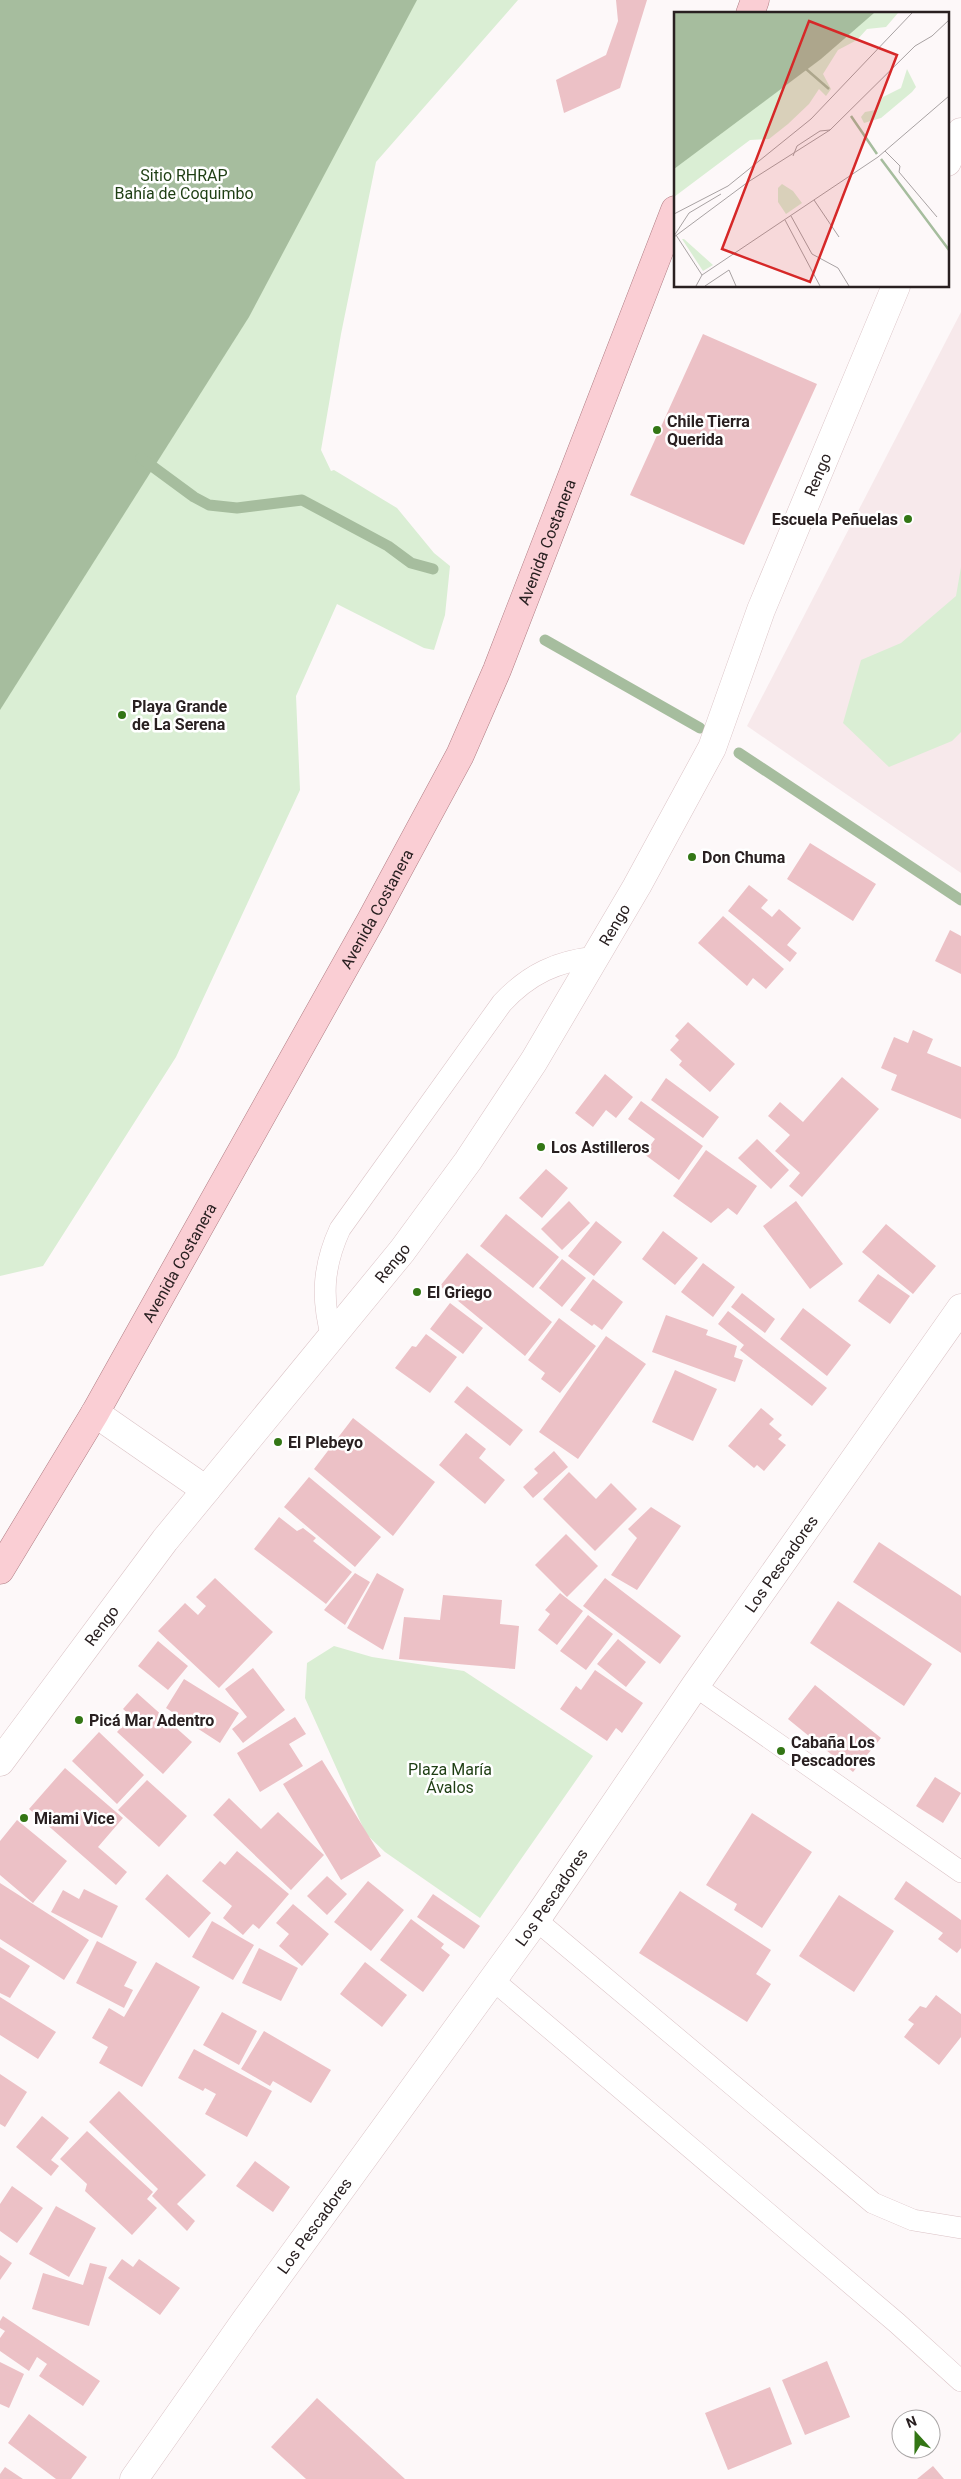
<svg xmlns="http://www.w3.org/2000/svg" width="961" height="2479" font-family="Roboto,sans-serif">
  <rect width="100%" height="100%" fill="#fdf8f9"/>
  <path fill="#f7e9eb" d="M961,312V873L747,726Z"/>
  <path fill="#daeed4" d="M62,0H518L376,162L341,334L321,450L331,471L334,470L397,508L434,553L450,566L445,615L434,650L424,648L337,604L296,696L300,790L176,1057L43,1266L0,1276V97Z
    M961,567V732L952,741L889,767L843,723L861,660L901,643L956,596Z
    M334,1646L372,1657L464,1671L593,1756L480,1918L385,1852L366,1834L305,1698L307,1663Z"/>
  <path fill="#a6bd9e" d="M0,0H417L249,317L0,710Z"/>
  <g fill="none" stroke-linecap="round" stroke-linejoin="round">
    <path stroke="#a6bd9e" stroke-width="11" d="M141,458L194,497L209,505L237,508L302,500L388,546L411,563L433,569
      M545,640L700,728
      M739,753L961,900"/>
  </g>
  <path fill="#ecc1c6" d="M616,0H647L620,88L564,113L556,80L606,55L618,21Z
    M703,334L817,384L744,545L630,495Z
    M810,843L876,884L853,921L787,879Z
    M749,885L768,900L761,908L772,917L779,909L801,928L787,945L797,953L790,962L728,911Z
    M723,916L784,969L766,989L753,978L747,986L698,943Z
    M950,930L961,936V974L935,961Z
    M688,1022L735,1064L710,1092L679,1065L682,1061L670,1050L679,1040L675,1036Z
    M913,1030L933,1039L927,1053L961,1067V1119L891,1090L897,1075L881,1068L894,1037L908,1043Z
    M605,1074L633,1097L616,1118L606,1110L593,1127L575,1113Z
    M842,1077L879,1109L802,1197L789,1186L800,1173L775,1151L790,1135L768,1116L780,1102L803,1122Z
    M666,1078L719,1117L703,1138L651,1100Z
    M641,1101L703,1146L679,1180L644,1154L655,1139L628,1119Z
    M757,1139L789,1170L771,1189L738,1158Z
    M706,1150L757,1186L737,1215L728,1208L711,1223L673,1196Z
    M546,1169L568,1188L542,1218L519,1198Z
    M569,1201L590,1223L562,1250L541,1229Z
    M796,1201L843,1264L810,1289L763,1226Z
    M506,1214L559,1257L533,1288L480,1246Z
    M596,1221L622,1242L594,1276L568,1256Z
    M886,1224L936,1266L913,1294L862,1252Z
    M663,1231L698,1258L675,1285L642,1259Z
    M467,1253L552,1322L525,1356L440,1286Z
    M562,1259L586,1278L562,1307L539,1288Z
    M703,1263L735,1287L713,1317L681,1292Z
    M878,1274L910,1296L890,1324L858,1301Z
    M593,1279L623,1302L602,1330L594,1324L592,1326L570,1310Z
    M742,1293L775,1319L765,1333L731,1307Z
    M450,1303L483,1328L463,1354L430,1329Z
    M803,1308L851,1345L827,1376L780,1339Z
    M728,1311L827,1388L812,1406L740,1350L744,1345L718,1324Z
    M666,1315L708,1330L706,1335L737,1346L734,1357L743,1360L735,1382L652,1352Z
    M559,1318L596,1346L560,1393L541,1379L545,1373L528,1360Z
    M426,1334L457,1357L430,1393L395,1368L412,1346L416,1347Z
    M606,1336L646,1364L578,1459L539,1432Z
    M675,1370L717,1389L693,1441L652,1422Z
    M467,1386L523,1430L510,1446L454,1402Z
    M761,1408L774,1419L769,1424L782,1435L778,1439L786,1445L764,1471L757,1465L754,1468L728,1446Z
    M353,1418L435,1482L393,1536L314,1469Z
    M466,1433L486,1449L479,1458L505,1480L485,1504L439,1465Z
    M554,1451L568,1467L533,1498L523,1487L538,1473L534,1469Z
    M569,1472L596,1499L611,1483L637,1509L595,1551L543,1499Z
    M309,1477L381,1537L355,1567L284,1507Z
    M651,1507L681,1526L637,1590L611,1575L637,1538L628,1529Z
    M279,1517L297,1531L303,1528L316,1538L313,1541L352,1572L326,1604L254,1549Z
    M566,1534L598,1566L567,1597L535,1565Z
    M879,1542L961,1596V1653L853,1582Z
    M355,1573L370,1582L345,1625L324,1610Z
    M377,1573L404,1589L383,1650L347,1628Z
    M215,1578L273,1632L219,1688L158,1631L185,1603L198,1615L206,1606L196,1597Z
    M605,1578L681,1636L660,1664L583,1606Z
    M560,1593L583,1611L557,1645L538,1630L550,1614L545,1610Z
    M443,1595L502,1600L500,1624L519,1626L515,1669L399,1659L404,1617L440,1620Z
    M838,1601L932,1664L904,1706L810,1643Z
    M588,1615L613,1634L586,1670L560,1651Z
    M618,1639L646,1662L626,1687L597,1664Z
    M158,1641L188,1666L168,1690L138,1666Z
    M253,1668L285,1710L243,1743L232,1729L247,1717L225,1689Z
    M595,1670L643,1703L622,1733L616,1728L607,1741L560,1709L576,1686L581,1690Z
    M184,1679L239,1713L220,1743L166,1708Z
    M815,1685L881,1738L853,1772L788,1719Z
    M137,1693L192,1742L163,1774L117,1732L131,1716L123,1709Z
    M295,1717L306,1734L289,1744L303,1766L260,1792L237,1753Z
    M99,1732L144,1775L117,1804L72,1761Z
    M322,1760L381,1856L341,1880L283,1784Z
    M65,1768L123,1818L98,1847L127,1872L116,1885L29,1809Z
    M935,1777L961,1793L943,1823L916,1806Z
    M147,1780L187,1816L159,1847L118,1810Z
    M229,1798L261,1829L278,1812L324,1855L291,1890L213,1815Z
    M752,1813L812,1852L762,1928L734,1910L737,1904L706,1885Z
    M17,1820L67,1861L33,1903L0,1875V1841Z
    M237,1851L289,1894L259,1929L253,1924L243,1935L223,1918L232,1906L202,1881L220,1861L225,1865Z
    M167,1874L211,1913L189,1938L145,1899Z
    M327,1876L347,1894L327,1915L307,1896Z
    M368,1881L404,1910L371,1951L334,1922Z
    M906,1881L961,1920V1948L957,1953L938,1939L943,1933L894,1899Z
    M0,1883L89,1940L64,1980L0,1939Z
    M84,1889L118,1906L102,1938L51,1912L63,1890L79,1899Z
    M680,1891L771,1950L756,1974L771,1984L747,2022L639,1953Z
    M433,1894L480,1926L464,1949L417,1917Z
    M839,1895L894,1931L854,1992L799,1956Z
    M293,1904L329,1934L302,1966L279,1946L289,1934L276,1923Z
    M411,1919L444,1944L441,1948L450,1955L423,1992L380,1960Z
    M212,1921L254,1945L233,1980L192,1957Z
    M97,1941L137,1962L124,1986L133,1990L124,2008L76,1983Z
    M0,1947L30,1966L10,1998L0,1993Z
    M259,1948L298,1968L281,2001L242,1983Z
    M156,1962L200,1987L142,2087L99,2063L108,2047L92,2038L109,2008L124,2017Z
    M365,1962L407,1995L382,2027L340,1994Z
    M936,1995L961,2014V2037L939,2065L904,2037L914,2024L908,2020L920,2006L926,2008Z
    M0,1997L56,2032L38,2059L0,2035Z
    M222,2012L257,2031L239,2065L203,2045Z
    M264,2031L331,2070L311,2103L273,2081L270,2086L241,2069Z
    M194,2049L272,2091L247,2137L205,2114L216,2094L205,2088L203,2091L178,2078Z
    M0,2074L27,2092L5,2127L0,2124Z
    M119,2091L206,2175L177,2204L195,2221L187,2231L152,2196L158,2189L89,2122Z
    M42,2116L69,2138L51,2160L59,2166L51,2176L16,2147Z
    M87,2131L153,2192L147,2199L157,2208L132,2235L85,2191L87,2184L60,2159Z
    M255,2161L290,2187L273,2212L236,2186Z
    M12,2186L43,2208L17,2243L0,2231V2204Z
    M56,2206L96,2228L69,2277L29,2254Z
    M0,2255L12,2263L0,2280Z
    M122,2259L133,2267L139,2259L180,2288L160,2315L108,2278Z
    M90,2263L107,2267L89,2326L32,2309L43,2273L83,2285Z
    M3,2316L100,2381L83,2406L39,2376L47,2364L37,2357L29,2371L0,2351V2338L5,2331L0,2328V2321Z
    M827,2361L850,2417L805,2435L782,2380Z
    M0,2362L24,2374L9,2408L0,2404Z
    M770,2387L792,2444L728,2470L705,2413Z
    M317,2398L405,2479H306L271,2447Z
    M29,2414L87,2457L71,2479H56L8,2443Z
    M933,2466L944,2479H917Z
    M5,2467L23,2479H0V2474Z"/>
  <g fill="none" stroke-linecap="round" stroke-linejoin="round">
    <defs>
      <path id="service" d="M332,1338C321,1298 323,1266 340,1229L502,1003C529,974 557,961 596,957
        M695,1686L961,1872
        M536,1920L873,2203L913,2220L961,2228
        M493,1980L897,2323L961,2381"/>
      <g id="minor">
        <path d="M947,162L961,132"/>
        <path d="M95,1413L206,1490"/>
        <path id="s1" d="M0,1762L165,1540L402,1251L468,1161L534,1061L637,886L712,748L761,610L896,286"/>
      </g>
      <g id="tertiary">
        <path id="s2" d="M134,2479L245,2321L536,1920L695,1686L961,1308"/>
      </g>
      <g id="primary">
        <path d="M750,14L755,0"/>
        <path id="s3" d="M0,1570L95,1413L371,920L460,755L497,670L675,210"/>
      </g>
    </defs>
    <use href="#service" stroke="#dbc3c6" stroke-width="22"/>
    <use href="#minor" stroke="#dbc3c6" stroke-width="29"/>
    <use href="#tertiary" stroke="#dbc3c6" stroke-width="29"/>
    <use href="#primary" stroke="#af7c83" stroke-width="29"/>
    <use href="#service" stroke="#fff" stroke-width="21"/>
    <use href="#minor" stroke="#fff" stroke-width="28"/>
    <use href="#tertiary" stroke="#fff" stroke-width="28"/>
    <use href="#primary" stroke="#faced4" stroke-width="28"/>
  </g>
  <g fill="#337615" stroke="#fff" stroke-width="2">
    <circle cx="657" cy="430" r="5"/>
    <circle cx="908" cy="519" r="5"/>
    <circle cx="122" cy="715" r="5"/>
    <circle cx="692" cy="857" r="5"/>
    <circle cx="541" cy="1147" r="5"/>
    <circle cx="417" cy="1292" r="5"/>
    <circle cx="278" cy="1442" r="5"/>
    <circle cx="79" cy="1720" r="5"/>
    <circle cx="781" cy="1751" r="5"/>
    <circle cx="24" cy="1818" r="5"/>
  </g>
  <g text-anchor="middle" stroke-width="5" stroke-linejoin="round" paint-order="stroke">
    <g font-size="16" fill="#1e3e13" stroke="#fff">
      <text x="184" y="181">Sitio RHRAP<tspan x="184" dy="18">Bahía de Coquimbo</tspan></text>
      <text x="450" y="1775">Plaza María<tspan x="450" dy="18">Ávalos</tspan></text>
    </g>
    <g font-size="16" font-weight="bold" fill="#292021" stroke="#fff" text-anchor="start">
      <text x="667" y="427">Chile Tierra<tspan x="667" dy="18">Querida</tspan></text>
      <text x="898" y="525" text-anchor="end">Escuela Peñuelas</text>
      <text x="132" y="712">Playa Grande<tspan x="132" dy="18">de La Serena</tspan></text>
      <text x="702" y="863">Don Chuma</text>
      <text x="551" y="1153">Los Astilleros</text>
      <text x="427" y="1298">El Griego</text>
      <text x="288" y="1448">El Plebeyo</text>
      <text x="89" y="1726">Picá Mar Adentro</text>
      <text x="791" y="1748">Cabaña Los<tspan x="791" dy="18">Pescadores</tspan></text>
      <text x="34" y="1824">Miami Vice</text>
    </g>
    <g font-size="16" fill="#292021" stroke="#fff">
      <text dy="6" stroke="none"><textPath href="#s1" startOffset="1535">Rengo</textPath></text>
      <text dy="6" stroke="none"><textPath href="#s3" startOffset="1166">Avenida Costanera</textPath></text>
      <text dy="6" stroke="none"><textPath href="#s3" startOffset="761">Avenida Costanera</textPath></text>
      <text dy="6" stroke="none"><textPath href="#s1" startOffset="1040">Rengo</textPath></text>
      <text dy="6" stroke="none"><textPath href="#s3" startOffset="356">Avenida Costanera</textPath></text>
      <text dy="6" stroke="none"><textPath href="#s1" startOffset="635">Rengo</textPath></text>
      <text dy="6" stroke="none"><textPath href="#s2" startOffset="1121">Los Pescadores</textPath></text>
      <text dy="6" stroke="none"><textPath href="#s1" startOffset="170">Rengo</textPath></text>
      <text dy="6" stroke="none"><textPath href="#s2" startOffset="716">Los Pescadores</textPath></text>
      <text dy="6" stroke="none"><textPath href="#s2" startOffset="311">Los Pescadores</textPath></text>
    </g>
  </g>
  <g transform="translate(674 12)">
    <rect width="275" height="275" fill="#fdf8f9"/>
    <path d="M153,1H224L212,15L193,17L183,28L164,38L149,62L157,77L152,84L145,77L135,92L114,112L95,127L76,128L0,185V121ZM233,57L242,75L238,80L207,106L190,111L187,105L191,100L202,98L209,85L227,76ZM108,172L119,179L128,191L112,202L104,190V176ZM8,227H10L39,253L29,259Z" fill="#daeed4"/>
    <path d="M0,1H200L147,47L0,157Z" fill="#a6bd9e"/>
    <path fill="none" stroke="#a6bd9e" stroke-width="2.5" d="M132,57L155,77M177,104L203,142M207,147L275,238"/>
    <path fill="none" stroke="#a8a2a3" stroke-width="1" d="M211,139L226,154L225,160L263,205M119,144L123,134L146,119L156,118M140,188L165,225M0,202L54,174L137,107L238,1M117,204L138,242L164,256L175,274M111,208L146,274M2,223L28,263M0,224L15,201L47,182M0,225L74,170L156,118L241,34L258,24L275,8M22,274L28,263L204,145L275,84M31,274L55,258L62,274"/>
    <path fill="#d62828" fill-opacity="0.15" stroke="#d62828" stroke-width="2.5" d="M135,9L223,43L136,270L48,237Z"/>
    <rect width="275" height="275" fill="none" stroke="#292021" stroke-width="2.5"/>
  </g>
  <g transform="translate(916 2434) rotate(339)"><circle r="24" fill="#ffffff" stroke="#a9a6a6"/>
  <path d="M0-4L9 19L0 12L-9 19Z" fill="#337615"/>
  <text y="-8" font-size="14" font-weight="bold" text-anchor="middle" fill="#292021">N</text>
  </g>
</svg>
